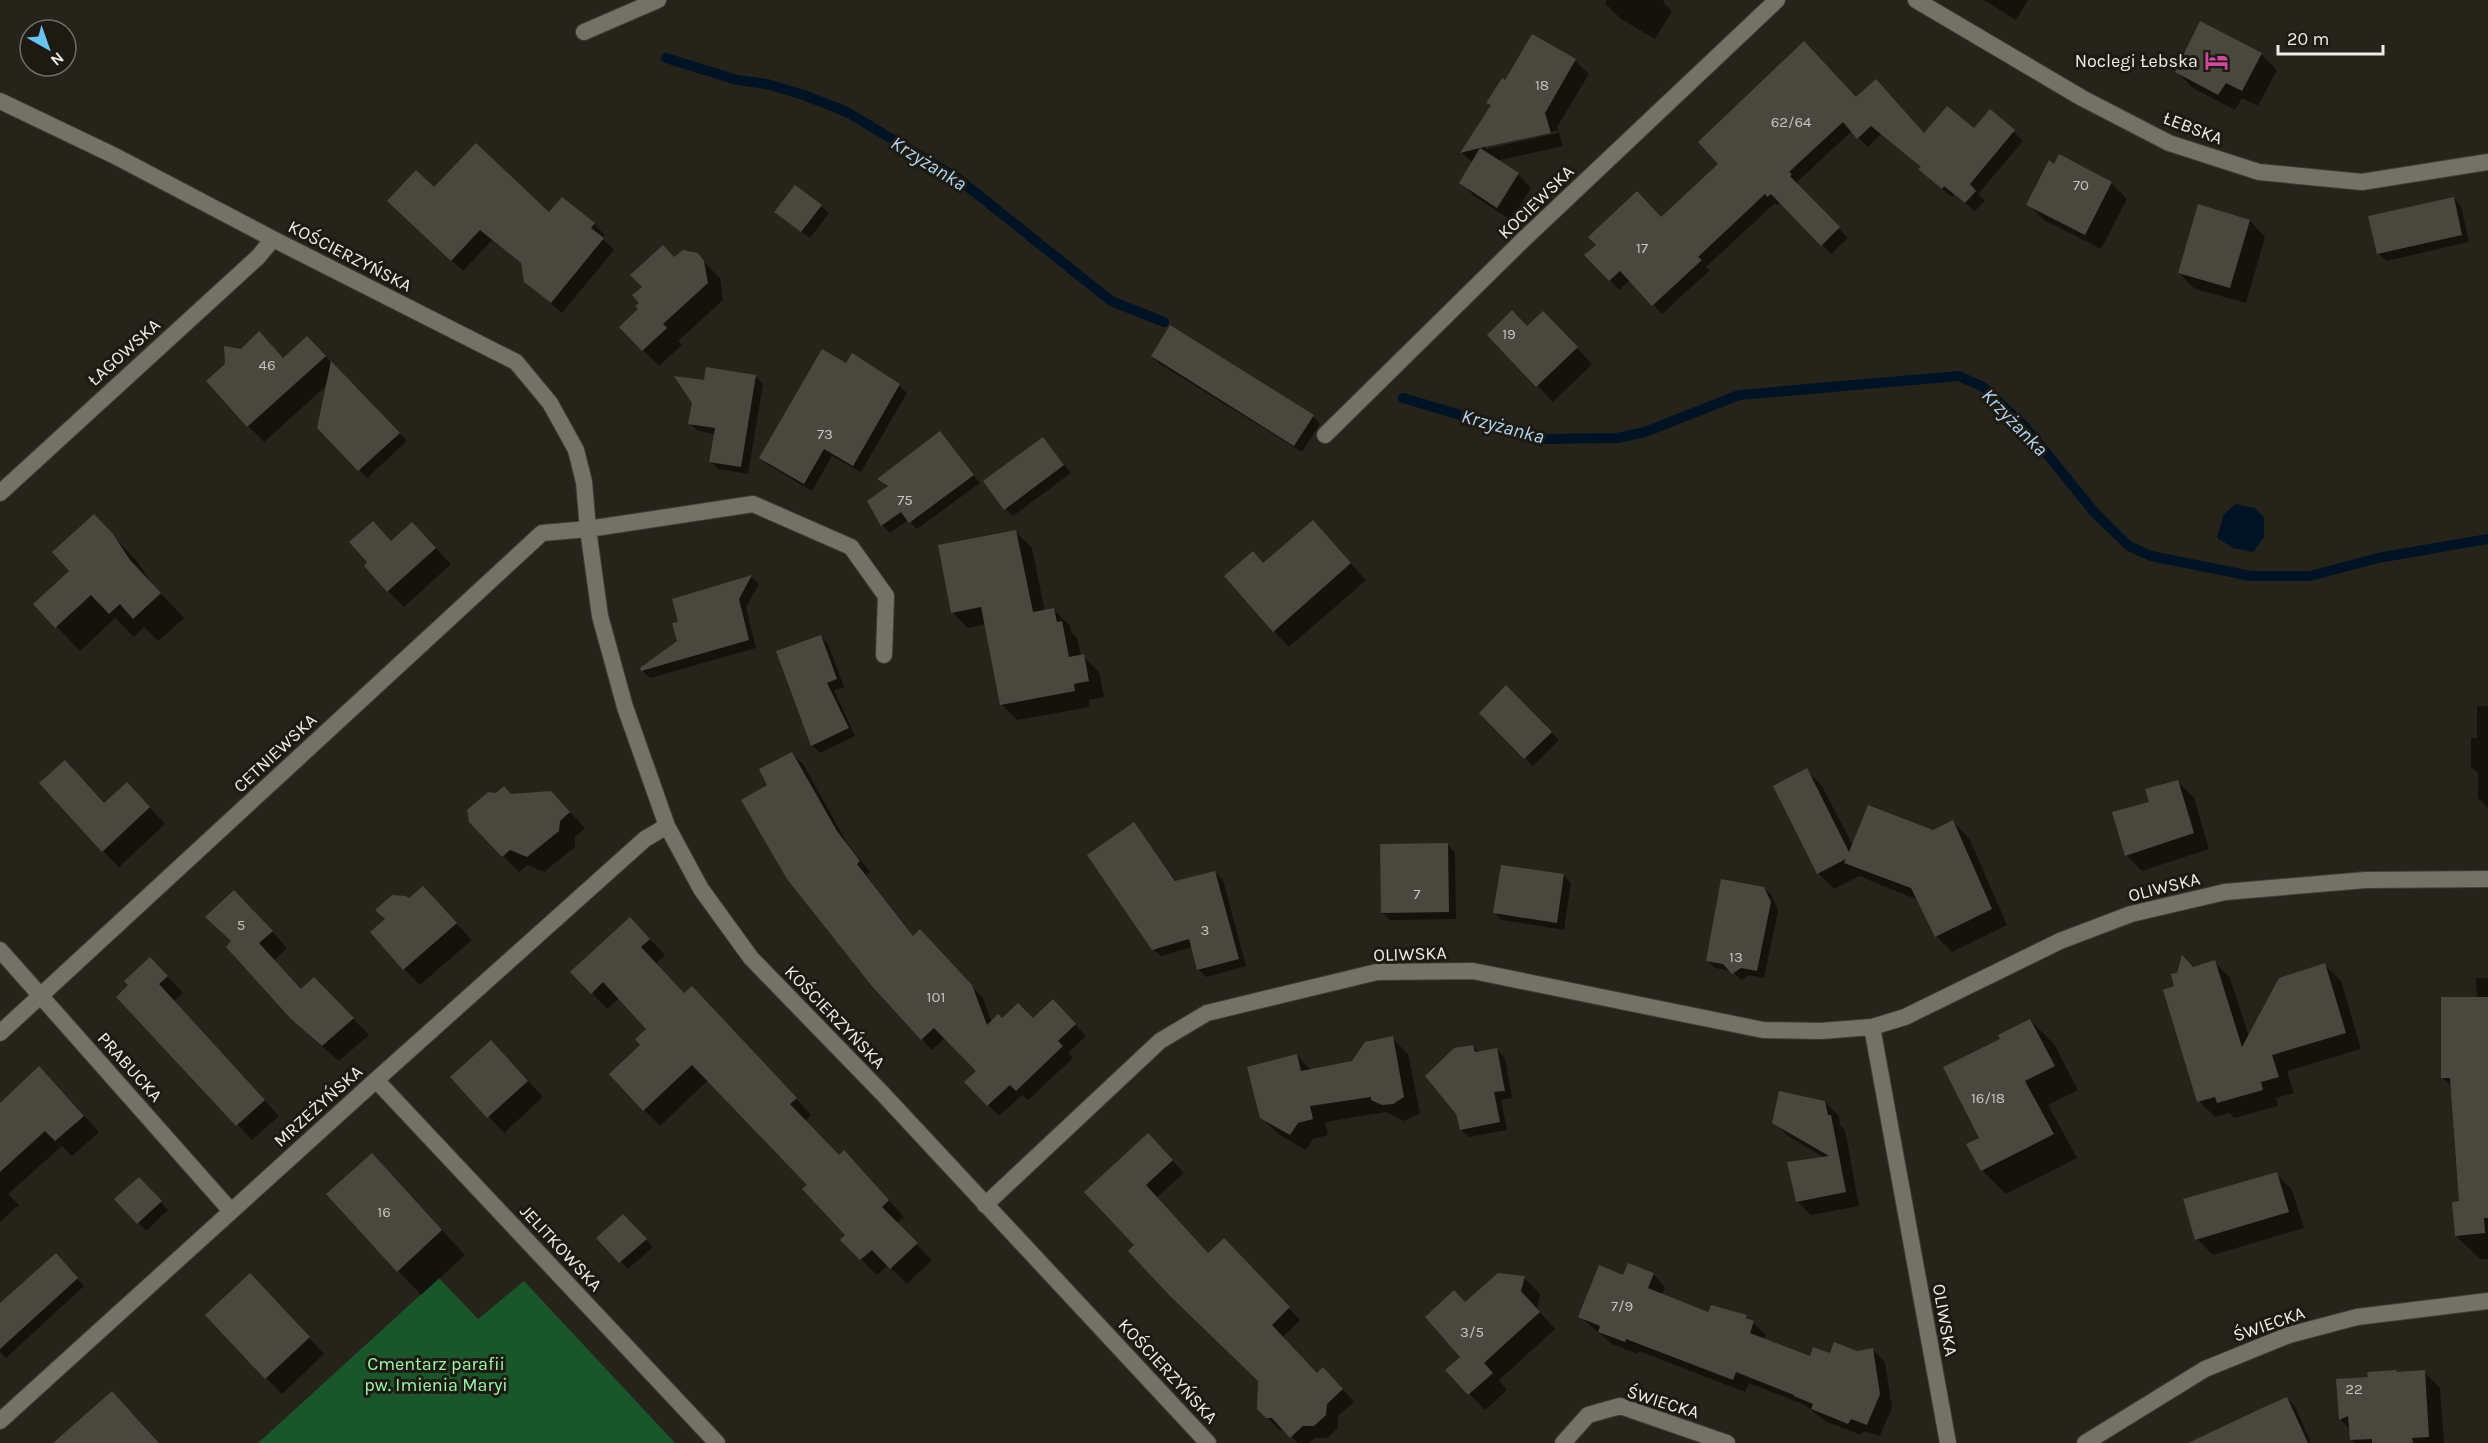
<svg xmlns="http://www.w3.org/2000/svg" width="2488" height="1443" font-family="Karla,sans-serif">
  <rect width="100%" height="100%" fill="#25231a"/>
  <path fill="#195629" d="M439,1278L478,1319L524,1281L675,1443H258Z"/>
  <path fill="#001324" d="M2236,504L2255,508L2264,517V537L2253,552L2233,548L2217,538L2224,514Z"/>
  <path fill="#0007" fill-rule="evenodd" d="M1607,0H1664L1663,2L1672,11L1655,39L1621,19L1605,3Z
    M1984,0H2028L2016,20Z
    M1533,36L1575,61L1589,74L1557,127L1563,146L1496,161L1518,174L1531,188L1511,220L1474,196L1461,182L1473,163L1462,153L1492,106L1488,103L1506,81ZM1558,130V133L1486,149V146Z
    M2261,54L2277,70L2258,106L2242,98L2235,110L2193,88L2177,72Z
    M1856,99L1925,135L1974,130L2014,132L2023,141L1978,194L1985,201L1975,211L1954,194L1952,197L1929,178L1922,167L1881,134L1868,147L1852,131L1797,182L1799,184L1798,186L1848,238L1831,254L1781,202L1777,205L1775,203L1706,267L1710,270L1662,314L1630,280L1619,290L1586,255L1661,218Z
    M2054,167L2111,183L2127,199L2101,249L2044,220L2028,204Z
    M434,189L594,224L605,235L602,238L614,250L562,313L525,281L523,265L492,240L463,271L400,211Z
    M2454,198L2461,206L2469,242L2386,261L2378,253Z
    M821,206L829,213L810,238L776,212Z
    M2250,221L2265,237L2246,303L2195,289L2179,273Z
    M697,255L720,278L723,300L678,341L682,345L659,366L621,327L640,309L675,259Z
    M1527,328L1559,329L1592,364L1553,402L1489,335Z
    M323,354L407,441L367,478L318,428L327,385L264,442L248,426L284,359Z
    M1153,356L1313,416L1320,424L1302,452L1160,364Z
    M847,365L899,385L907,393L861,472L832,456L812,491L768,465L761,458Z
    M756,377L763,384L748,474L718,469L711,462L715,434L698,431L690,423L705,382Z
    M940,433L980,483L917,529L908,520L890,533L882,525L869,502L888,488L879,479Z
    M1043,439L1071,473L1013,516L1006,509Z
    M94,516L136,560L154,586L184,618L158,641L144,627L134,637L115,618L80,651L35,604L71,571Z
    M1313,522L1366,580L1289,647L1274,631L1253,553L1264,564Z
    M373,523L392,542L428,540L451,564L404,607L388,591L369,562Z
    M1016,532L1032,548L1045,612L1054,610L1070,626L1071,632L1077,638L1081,656H1083L1099,672L1104,697L1089,700L1090,707L1017,720L1001,704L986,624L968,628L952,612Z
    M752,577L759,584L746,607L756,648L650,678L642,670L679,642V623L673,600Z
    M821,636L828,644L844,687L834,690L855,736L820,753L812,745L778,652Z
    M1506,687L1559,740L1533,766L1481,713Z
    M2477,706H2488V808L2478,798V773L2471,767V738H2477Z
    M792,754L803,764L847,843L870,872L866,875L914,937L931,942L983,998L992,1023L1002,1020H1033L1064,1012L1086,1036L1068,1053L1073,1058L1028,1100L1022,1095L999,1116L966,1082L978,1071L945,1038L932,1050L922,1039L769,785Z
    M1806,770L1822,786L1853,846L1933,831L1953,822L1969,838L2007,925L1952,952L1936,936L1918,900L1859,876L1834,889L1818,873Z
    M2178,782L2194,798L2209,849L2142,871L2126,855L2151,803Z
    M511,795L567,809L585,828L575,837V847L544,872L527,865L519,872L470,822Z
    M143,800L165,824L119,867L103,851L105,804Z
    M1134,824L1177,882L1215,872L1223,880L1246,966L1206,977L1198,969L1192,947L1161,956L1153,949Z
    M1448,845L1455,852L1456,919L1390,920L1382,912Z
    M1564,875L1571,883L1564,930L1502,920L1495,913Z
    M1764,888L1772,896L1778,911L1764,978L1749,975L1741,980L1732,971L1715,968L1707,961Z
    M409,900L438,904L472,940L420,985L404,969Z
    M250,907L287,948L274,960L302,990L314,979L369,1035L339,1061L309,1035L233,942Z
    M646,935L665,955L656,964L685,995L708,1004L811,1115L805,1121L839,1156L860,1168L904,1217L896,1224L932,1260L907,1284L888,1265L877,1275L842,1240L847,1236L809,1185L708,1080L660,1126L644,1110L642,1045L648,1029L619,998L607,1009L592,993Z
    M2214,962L2230,978L2249,1037L2325,965L2341,981L2361,1049L2287,1071L2294,1093L2276,1098L2278,1106L2234,1118L2229,1113L2215,1117L2199,1101L2176,987L2193,968Z
    M166,975L183,993L174,1001L279,1116L252,1140L118,997Z
    M2476,978H2488V1189L2454,1157H2457L2452,1087L2443,1078L2477,998Z
    M2030,1020L2054,1044L2078,1090L2048,1105L2077,1158L2006,1194L1982,1170L1981,1138L2002,1040Z
    M1392,1038L1408,1054L1420,1113L1404,1121L1386,1112L1325,1122L1328,1135L1313,1139L1306,1150L1278,1134L1261,1117L1297,1055L1312,1071L1353,1062Z
    M1473,1046L1480,1053L1497,1050L1505,1058L1512,1098L1501,1100L1507,1130L1469,1137L1461,1130Z
    M507,1058L543,1097L504,1133L452,1077Z
    M55,1084L99,1132L72,1156L62,1146L8,1194L19,1205L0,1222V1124Z
    M1825,1102L1839,1116L1840,1125L1845,1130L1859,1206L1811,1215L1797,1201L1825,1158L1788,1136L1774,1122Z
    M1160,1147L1184,1173L1156,1198L1209,1255L1236,1252L1300,1320L1282,1338L1317,1374L1335,1381L1354,1402L1338,1416V1428L1327,1438H1315L1309,1443H1298L1285,1430H1279L1259,1409V1380L1086,1192Z
    M372,1155L465,1255L421,1295L398,1271Z
    M2277,1174L2292,1190L2304,1228L2213,1255L2197,1239Z
    M147,1186L168,1210L146,1231L116,1199Z
    M2488,1206V1259H2480L2456,1236Z
    M623,1216L653,1247L628,1269L598,1239Z
    M63,1263L84,1286L6,1358L0,1352V1306Z
    M1653,1274L1665,1287L1662,1295L1709,1314L1746,1316L1766,1335L1764,1340L1811,1358L1873,1350L1885,1362L1892,1407L1880,1436L1863,1431L1861,1435L1825,1421L1805,1405L1749,1383L1745,1392L1639,1351L1638,1354L1612,1344L1580,1317L1624,1276Z
    M1524,1278L1540,1294L1537,1309L1555,1329L1499,1380L1507,1390L1485,1410L1447,1370L1462,1357L1466,1304Z
    M266,1291L324,1354L282,1394L266,1378Z
    M2424,1372L2440,1388L2444,1443H2355L2351,1439L2350,1430L2341,1420L2338,1380Z
    M112,1393L136,1417L159,1443H75Z
    M2287,1398L2295,1406L2311,1443H2217Z"/>
  <g fill="none" stroke-linecap="round" stroke-linejoin="round">
    <path stroke="#001324" stroke-width="10" d="M666,58L737,80L767,84L804,95L847,112L957,178L1111,301L1164,322
      M1403,398L1542,439L1617,438L1645,432L1739,395L1959,376L1983,387L2025,427L2095,513L2129,546L2151,556L2251,576H2310L2378,558L2488,539"/>
  </g>
  <path fill="#4a483e" d="M2200,21L2262,53L2242,91L2226,83L2218,95L2175,72Z
    M1532,34L1576,59L1545,113L1551,133L1480,148L1519,173L1497,208L1459,183L1480,148L1460,153L1491,105L1486,103L1502,78L1505,80Z
    M1804,41L1856,97L1876,79L1924,133L1947,106L1974,128L1990,109L2015,130L1970,184L1976,191L1965,203L1944,186L1942,189L1918,169L1921,167L1871,126L1857,139L1843,122L1789,172L1792,174L1790,176L1840,227L1821,246L1771,194L1767,197L1765,194L1698,257L1702,260L1652,306L1620,271L1609,281L1584,255L1596,245L1588,237L1637,191L1661,217L1718,164L1698,142Z
    M476,143L549,212L562,197L595,223L591,228L604,238L551,303L524,282L521,263L480,230L451,261L387,201L416,170L434,187Z
    M2059,154L2112,182L2085,235L2026,205L2049,160L2054,164Z
    M795,185L822,205L801,232L774,212Z
    M2454,197L2462,235L2377,254L2368,216Z
    M2198,204L2250,220L2230,288L2178,273Z
    M663,245L674,257L683,250L698,253L704,261L708,283L663,324L667,328L642,351L619,327L638,309L635,306L639,303L632,295L642,287L630,275Z
    M1512,310L1527,326L1543,311L1578,347L1536,387L1487,335Z
    M1170,325L1314,415L1294,446L1151,356Z
    M259,331L283,358L307,336L326,356L247,427L206,381L225,364L224,346L241,349Z
    M822,349L846,363L852,353L900,384L853,466L824,449L804,484L759,458Z
    M331,361L400,433L358,471L317,428Z
    M706,367L756,375L741,467L709,462L715,428L688,424L692,403L674,376L704,380Z
    M940,431L974,475L909,523L901,512L881,526L867,501L888,486L877,479Z
    M1043,437L1064,465L1004,510L983,481Z
    M94,514L113,534L130,560L161,593L133,619L120,604L109,614L91,595L55,628L33,604L69,571L52,552Z
    M1313,520L1351,563L1273,632L1224,576L1253,551L1263,563Z
    M373,521L391,541L412,522L436,548L387,592L364,566L367,562L349,542Z
    M1016,530L1033,612L1054,608L1057,622L1062,621L1069,657L1084,654L1089,681L1074,684L1075,691L1000,705L981,607L951,613L938,545Z
    M752,575L739,599L749,640L641,671L640,668L677,641L672,623L678,622L672,599Z
    M821,635L837,679L827,683L849,728L811,746L776,651Z
    M1506,685L1552,732L1524,759L1479,713Z
    M792,752L837,831L860,861L857,864L913,936L920,929L972,985L987,1025L998,1014L1002,1018L1018,1003L1033,1018L1053,999L1076,1024L1058,1041L1063,1046L1016,1091L1010,1085L987,1106L964,1082L976,1071L934,1028L921,1040L871,985L787,879L741,800L767,785L759,769Z
    M65,760L104,803L127,782L150,807L102,852L39,783Z
    M1807,768L1849,852L1868,805L1933,830L1953,820L1992,909L1935,937L1911,888L1844,863L1846,859L1817,874L1773,786Z
    M2178,780L2194,833L2125,856L2112,812L2149,802L2145,789Z
    M504,786L511,794L551,791L570,812L560,821L559,831L527,857L510,850L502,857L469,822L467,810L488,792L496,793Z
    M1134,822L1175,881L1215,871L1239,959L1197,970L1189,939L1152,950L1087,855Z
    M1448,843L1449,912L1381,913L1380,844Z
    M1501,865L1564,874L1557,923L1493,913Z
    M1721,879L1764,887L1771,902L1757,971L1741,968L1732,974L1723,964L1706,961Z
    M423,886L457,923L403,970L370,932L385,919L375,910L392,895L406,896L409,898Z
    M234,890L273,931L259,943L301,989L314,977L354,1018L322,1046L291,1019L226,947L231,941L205,917Z
    M630,917L650,939L641,947L684,993L692,986L797,1098L790,1104L839,1155L844,1150L889,1200L882,1207L918,1243L890,1269L872,1250L860,1260L840,1240L845,1235L802,1189L807,1185L692,1065L643,1111L609,1074L640,1045L635,1039L646,1029L603,982L591,994L570,972Z
    M2182,955L2193,967L2215,960L2242,1047L2279,978L2325,963L2346,1033L2272,1055L2279,1077L2261,1082L2263,1090L2217,1103L2215,1097L2197,1102L2163,990L2174,986L2171,974L2177,973Z
    M150,957L168,976L159,984L265,1100L236,1126L116,997L128,985L124,981Z
    M2441,997H2488V1218H2484L2485,1233L2455,1236L2452,1202L2459,1201L2450,1078H2441Z
    M2030,1019L2055,1066L2025,1081L2054,1134L1981,1171L1966,1144L1979,1138L1943,1067L2000,1039L1998,1035Z
    M1393,1036L1404,1097L1393,1104L1382,1105L1371,1100V1097L1310,1106L1313,1119L1298,1123L1290,1135L1260,1118L1247,1067L1297,1054L1301,1071L1352,1061L1365,1042Z
    M491,1040L528,1081L487,1118L450,1077Z
    M1473,1045L1475,1052L1497,1048L1505,1091L1494,1092L1500,1122L1460,1130L1456,1114L1425,1076L1454,1048Z
    M39,1066L84,1116L55,1141L45,1131L0,1172V1103Z
    M1779,1091L1825,1101L1828,1115H1831L1846,1192L1796,1202L1787,1162L1829,1156L1772,1123Z
    M1148,1133L1173,1160L1146,1185L1208,1253L1224,1238L1290,1307L1272,1325L1317,1373L1323,1367L1343,1389L1327,1404L1326,1415L1314,1426H1303L1290,1438L1272,1418H1266L1257,1409L1258,1381L1169,1295L1128,1251L1134,1245L1084,1192Z
    M372,1153L442,1230L397,1272L326,1194Z
    M2277,1172L2289,1212L2195,1240L2183,1199Z
    M139,1177L162,1201L137,1224L114,1199Z
    M623,1214L647,1239L619,1263L596,1238Z
    M56,1253L78,1278L0,1349V1303Z
    M1628,1263L1654,1273L1648,1288L1708,1312L1711,1305L1747,1315L1746,1318L1754,1321L1750,1333L1810,1356L1813,1347L1830,1353L1834,1342L1857,1351L1873,1348L1880,1394L1867,1425L1851,1419L1848,1424L1831,1417L1811,1409L1813,1404L1794,1396V1395L1736,1372L1733,1380L1626,1339L1625,1342L1598,1332L1600,1326L1578,1317L1599,1265L1623,1275Z
    M250,1273L310,1337L265,1379L205,1315Z
    M1498,1273L1525,1276L1521,1291L1540,1312L1484,1363L1493,1373L1468,1395L1445,1370L1460,1357L1425,1317L1454,1290L1465,1302Z
    M2396,1370L2397,1372L2425,1370L2429,1437L2412,1438L2413,1443H2372V1439L2350,1440L2348,1416L2339,1420L2336,1379L2368,1377L2367,1372Z
    M112,1391L159,1443H53Z
    M2287,1397L2308,1443H2188L2262,1408Z"/>
  <g fill="none" stroke-linecap="round" stroke-linejoin="round">
    <defs>
      <path id="minor" d="M1916,0L2082,98L2169,143L2259,172L2362,182L2488,162
        M584,32L658,0
        M0,101L115,156L273,239L516,362L550,403L576,450L584,482L588,529L600,616L625,707L667,826L701,889L751,958L883,1094L1208,1443
        M1325,435L1523,240L1777,0
        M0,493L258,257L273,239
        M0,950L231,1211
        M1872,1027L1948,1443
        M0,1033L542,533L588,529L753,504L851,547L886,596L884,655
        M376,1080L717,1443
        M985,1205L1160,1041L1207,1013L1377,972L1473,971L1763,1030L1821,1031L1872,1027L1905,1017L2060,941L2131,914L2225,892L2366,880L2488,879
        M0,1421L376,1080L645,839L667,826
        M1563,1443L1588,1415L1620,1406L1727,1443
        M2085,1443L2205,1369L2289,1335L2357,1317L2488,1301"/>
    </defs>
    <use href="#minor" stroke="#3f3d36" stroke-width="18"/>
    <use href="#minor" stroke="#747167" stroke-width="16"/>
  </g>
  <defs>
    <symbol id="hotel-bare" viewBox="-9 -9 18 18"><path d="M-6-4.5h1.5V1H6V5H4.5V3h-9V5H-6ZM-4 0a1.8 1.8 0 1 1 3.6 0ZM.5 0V-2.5h3Q6-2.5 6 0Z" fill="#d1479c" stroke="#1c1a11" stroke-width="2.5" paint-order="stroke"/></symbol>
  </defs>
  <g fill-rule="evenodd">
    <use href="#hotel-bare" x="2200" y="44" width="33" height="33"/>
  </g>
  <g text-anchor="middle" stroke-width="6" stroke-linejoin="round" paint-order="stroke">
    <g font-size="15" fill="#c4c3bc">
      <text x="1542" y="90">18</text>
      <text x="1791" y="127">62/64</text>
      <text x="2081" y="190">70</text>
      <text x="1642" y="253">17</text>
      <text x="1509" y="339">19</text>
      <text x="267" y="370">46</text>
      <text x="825" y="439">73</text>
      <text x="905" y="505">75</text>
      <text x="1417" y="899">7</text>
      <text x="241" y="930">5</text>
      <text x="1205" y="935">3</text>
      <text x="1736" y="962">13</text>
      <text x="936" y="1002">101</text>
      <text x="1988" y="1103">16/18</text>
      <text x="384" y="1217">16</text>
      <text x="1622" y="1311">7/9</text>
      <text x="1472" y="1337">3/5</text>
      <text x="2354" y="1394">22</text>
    </g>
    <g font-size="18" fill="#edece6" stroke="#1c1a11" text-anchor="end">
      <text x="2198" y="67">Noclegi Łebska</text>
    </g>
    <g font-size="18" fill="#edece6" stroke="#1c1a11">
      <text transform="translate(2193 128) rotate(21)" y="6">ŁEBSKA</text>
      <text transform="translate(1536 202) rotate(-44)" y="6">KOCIEWSKA</text>
      <text transform="translate(350 256) rotate(27)" y="6">KOŚCIERZYŃSKA</text>
      <text transform="translate(124 352) rotate(-42)" y="6">ŁAGOWSKA</text>
      <text transform="translate(275 753) rotate(-43)" y="6">CETNIEWSKA</text>
      <text transform="translate(2164 887) rotate(-14)" y="6">OLIWSKA</text>
      <text transform="translate(1410 954) rotate(-2)" y="6">OLIWSKA</text>
      <text transform="translate(835 1017) rotate(46)" y="6">KOŚCIERZYŃSKA</text>
      <text transform="translate(130 1067) rotate(48)" y="6">PRABUCKA</text>
      <text transform="translate(318 1106) rotate(-42)" y="6">MRZEŻYŃSKA</text>
      <text transform="translate(561 1248) rotate(47)" y="6">JELITKOWSKA</text>
      <text transform="translate(1945 1320) rotate(80)" y="6">OLIWSKA</text>
      <text transform="translate(2269 1324) rotate(-19)" y="6">ŚWIECKA</text>
      <text transform="translate(1168 1371) rotate(47)" y="6">KOŚCIERZYŃSKA</text>
      <text transform="translate(1663 1402) rotate(17)" y="6">ŚWIECKA</text>
    </g>
    <g font-size="18" fill="#99f8aa" stroke="#1c1a11">
      <text x="436" y="1370">Cmentarz parafii<tspan x="436" dy="21">pw. Imienia Maryi</tspan></text>
    </g>
    <g font-size="20" font-style="italic" fill="#b2d5f3" stroke="#1c1a11">
      <text transform="translate(929 163) rotate(32)" y="7">Krzyżanka</text>
      <text transform="translate(2015 422) rotate(46)" y="7">Krzyżanka</text>
      <text transform="translate(1503 426) rotate(15)" y="7">Krzyżanka</text>
    </g>
  </g>
  <g transform="translate(48 48) rotate(140)"><circle r="28" fill="#1c1a11" stroke="#706e66" stroke-width="1.5"/>
  <path d="M0-4.5L10 22L0 15L-10 22Z" fill="#6ac3f1"/>
  <text y="-9" font-size="16" font-weight="bold" text-anchor="middle" fill="#edece6">N</text>
  </g>
  <path d="M2278 45v9h105v-9" fill="none" stroke="#edece6" stroke-width="3"/>
  <text x="2287" y="45" font-size="18" fill="#edece6" stroke="#1c1a11" stroke-width="4.5" paint-order="stroke">20 m</text>
</svg>
